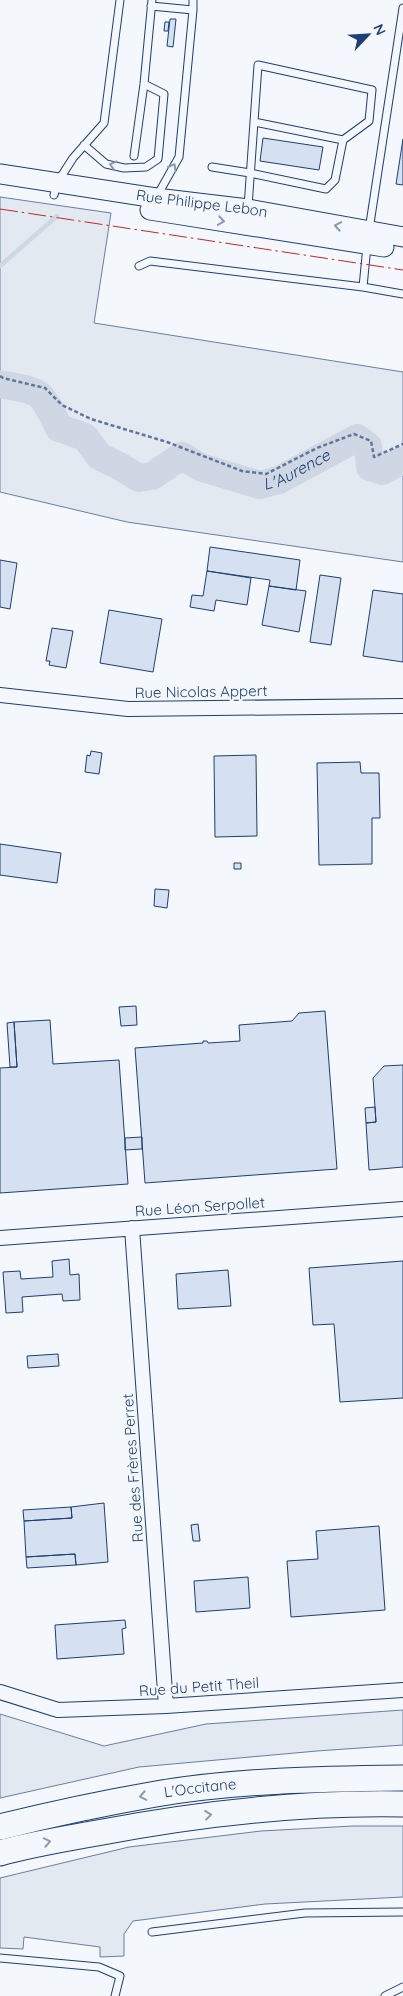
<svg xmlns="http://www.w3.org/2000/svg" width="403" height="1996" font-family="Quicksand,sans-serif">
  <rect width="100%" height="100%" fill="#f4f7fb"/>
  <path fill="#e3e9f0" stroke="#687fa3" d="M0,197L111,213L94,323L403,372V562L127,522L0,492Z
    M403,1710V1745L317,1751L139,1767L0,1798V1714L104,1746L206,1724Z
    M353,1826H403V1897L265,1904L133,1921L124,1934V1956L100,1957V1947L24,1937L23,1949L0,1948V1878L129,1847L261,1831Z"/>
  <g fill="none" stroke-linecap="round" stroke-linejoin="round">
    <path stroke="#cfd7e4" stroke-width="4.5" d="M0,266L57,216"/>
    <path stroke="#cfd7e4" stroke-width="28" id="s1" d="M0,384C42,392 40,389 59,428L85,437L99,456L121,467L139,478L152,476L182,456L200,467L260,485L279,480L357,438L368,446L370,467L382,471L403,460"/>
  </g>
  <path fill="#d5e0f0" stroke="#1d3f73" d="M170,19H176L173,47L167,46Z
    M165,22H169L168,31H164Z
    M263,138L323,147L319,170L260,161Z
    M403,139V185L396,184Z
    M210,547L300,560L296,590L269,586L270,580L207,571Z
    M0,560L17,563L10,609L0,607Z
    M207,571L251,578L247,605L216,600L214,611L190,607L192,595L203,596Z
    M320,575L341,578L331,645L310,642Z
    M269,586L306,591L299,632L262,625Z
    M373,590L403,594V662L363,656Z
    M109,610L162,619L153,672L100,663Z
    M52,628L73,631L66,668L49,665L50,661H46Z
    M91,751L102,753L99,774L85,772L87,755L90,756Z
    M256,755L257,836L215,837L214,756Z
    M360,762L361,773H379L380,818H372V864L319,865L317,763Z
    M0,844L61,853L57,883L0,875Z
    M234,863H241V869H234Z
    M155,889L169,890L167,908L154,906Z
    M136,1006L137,1025L121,1026L119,1007Z
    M325,1011L337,1169L145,1183L135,1048L203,1043V1041H207L208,1043L240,1041L239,1025L292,1021L299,1013Z
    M50,1020L53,1064L119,1060L128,1184L0,1193V1068L17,1067L14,1022Z
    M14,1022L17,1067H10L7,1023Z
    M403,1065V1167L369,1170L366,1123L376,1122L373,1078L384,1066Z
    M375,1107L376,1122L366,1123L365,1108Z
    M142,1137V1149L125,1150V1138Z
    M69,1259L70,1275L79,1274L80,1300L63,1301L62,1294L22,1297L23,1312L6,1313L3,1272L20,1271L21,1279L53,1277L52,1261Z
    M403,1261V1398L340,1402L334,1324L313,1325L309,1268Z
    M228,1270L231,1306L178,1309L176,1274Z
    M58,1354L59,1366L28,1368L27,1356Z
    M104,1503L108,1562L76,1565L75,1554L26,1557L24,1521L72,1518L71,1507Z
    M71,1507L72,1518L24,1521L23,1510Z
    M198,1524L200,1541H193L191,1525Z
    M379,1526L385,1610L291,1617L287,1561L318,1559L316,1531Z
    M75,1554L76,1565L27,1568L26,1557Z
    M248,1577L250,1608L196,1612L194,1581Z
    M125,1620L126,1628L122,1629L124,1654L57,1659L55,1625Z"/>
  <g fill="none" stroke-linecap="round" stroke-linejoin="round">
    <defs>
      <path id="lane" d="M151,6L193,10L179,157L157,196
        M193,10V0
        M84,145L106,164L124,168L146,167L158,159L164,94L144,84
        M134,156L144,84L152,0
        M212,167L250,173L326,189L335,180L343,140
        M54,195L57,183L73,158L104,123L120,0
        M248,207L258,65L372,90L369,121L343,140L254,122
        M369,230L403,8
        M367,246L363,287L403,294
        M139,266L150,261L363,287
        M152,1932L305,1913L403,1912
        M0,1958L99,1967L120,1976L115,1996
        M385,1996L403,1987"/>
      <path id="street" d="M0,695L128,709L403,706
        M132,1228L166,1706
        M0,1238L403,1209
        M0,1692L58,1710L166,1706L403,1690"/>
      <g id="secondary">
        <path id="s2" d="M0,174L156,198L248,209L403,237"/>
        <path d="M150,210L384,247"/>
      </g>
      <g id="highway">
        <path id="s3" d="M0,1827C52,1814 104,1803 156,1794C237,1780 322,1779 403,1778"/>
        <path d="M0,1853C32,1844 64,1839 97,1833C197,1814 301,1802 403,1804"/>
      </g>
    </defs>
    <use href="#lane" stroke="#1d3f73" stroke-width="9"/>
    <use href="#street" stroke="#1d3f73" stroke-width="16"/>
    <use href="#secondary" stroke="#1d3f73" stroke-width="21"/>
    <use href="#highway" stroke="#1d3f73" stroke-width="27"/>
    <path stroke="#5e769c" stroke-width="2.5" stroke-dasharray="4 2.5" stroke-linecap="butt" d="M0,376L3,378L45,388L62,405L91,419L167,442L242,471L266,474L317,448L354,434L371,441L374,457L403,444"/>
    <use href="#lane" stroke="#f4f7fb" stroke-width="7"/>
    <use href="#street" stroke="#f4f7fb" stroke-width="14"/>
    <use href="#secondary" stroke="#f4f7fb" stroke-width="19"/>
    <use href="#highway" stroke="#f4f7fb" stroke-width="25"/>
    <path stroke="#c62828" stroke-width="1" stroke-dasharray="18 4 2.5 4" stroke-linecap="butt" d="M0,209L403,270"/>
  </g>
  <defs><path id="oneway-chevron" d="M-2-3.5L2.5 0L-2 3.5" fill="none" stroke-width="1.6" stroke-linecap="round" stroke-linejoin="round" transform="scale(1.25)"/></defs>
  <g stroke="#889bb7">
    <use href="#oneway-chevron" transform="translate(113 165) rotate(-163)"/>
    <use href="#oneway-chevron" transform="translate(173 167) rotate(-60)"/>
    <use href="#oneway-chevron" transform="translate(221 221) rotate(9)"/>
    <use href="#oneway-chevron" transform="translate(338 226) rotate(-170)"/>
    <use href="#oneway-chevron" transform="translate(143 1796) rotate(169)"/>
    <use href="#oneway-chevron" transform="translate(208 1815) rotate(-7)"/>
    <use href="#oneway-chevron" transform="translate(47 1842) rotate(-11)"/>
  </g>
  <g text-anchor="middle" stroke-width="4" stroke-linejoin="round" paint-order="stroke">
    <g font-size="15" fill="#1d3f73" stroke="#f4f7fb">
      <text dy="5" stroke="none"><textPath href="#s2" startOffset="204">Rue Philippe Lebon</textPath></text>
      <text transform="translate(201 692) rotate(-1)" y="5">Rue Nicolas Appert</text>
      <text transform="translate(200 1207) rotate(-4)" y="5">Rue Léon Serpollet</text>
      <text transform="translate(133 1468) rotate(-94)" y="5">Rue des Frères Perret</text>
      <text transform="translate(199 1687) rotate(-4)" y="5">Rue du Petit Theil</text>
      <text dy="5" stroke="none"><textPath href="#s3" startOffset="204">L'Occitane</textPath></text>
    </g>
    <g font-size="16" font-style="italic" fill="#1d3f73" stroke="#f4f7fb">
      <text dy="6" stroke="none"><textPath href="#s1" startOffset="349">L'Aurence</textPath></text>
    </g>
  </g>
  <g transform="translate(368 35) rotate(65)" stroke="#f4f7fb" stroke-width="4" paint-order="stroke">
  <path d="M0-4L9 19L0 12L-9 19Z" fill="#1d3f73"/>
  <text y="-8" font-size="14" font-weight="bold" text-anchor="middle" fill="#1d3f73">N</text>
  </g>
</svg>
